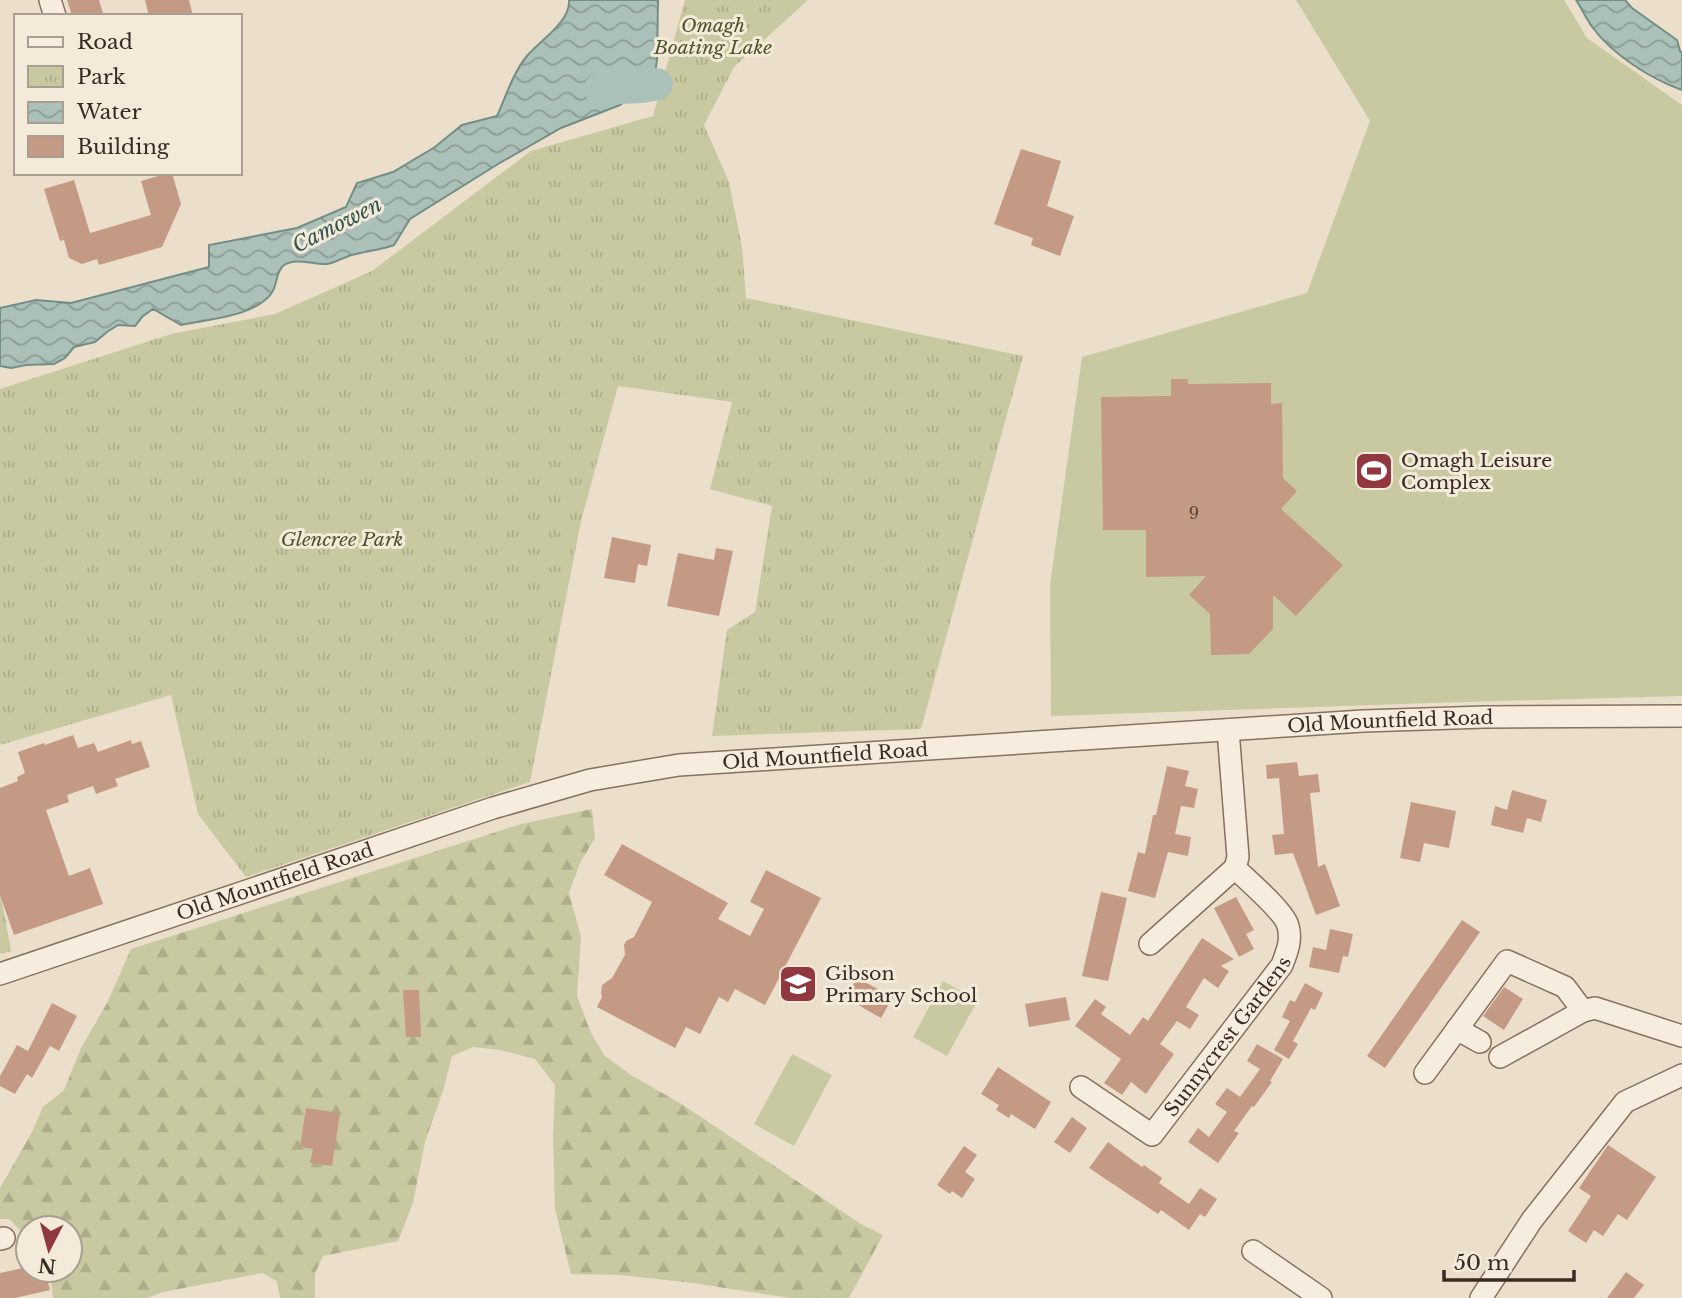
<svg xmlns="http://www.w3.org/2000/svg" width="1682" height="1298" font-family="'Libre Baskerville',serif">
  <defs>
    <pattern id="forest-firs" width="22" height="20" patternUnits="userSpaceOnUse" patternTransform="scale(1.75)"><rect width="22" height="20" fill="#c8c9a0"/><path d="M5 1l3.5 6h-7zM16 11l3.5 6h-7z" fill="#adad8a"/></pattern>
    <pattern id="park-tufts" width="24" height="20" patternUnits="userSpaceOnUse" patternTransform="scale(1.75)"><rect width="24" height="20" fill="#c8c9a0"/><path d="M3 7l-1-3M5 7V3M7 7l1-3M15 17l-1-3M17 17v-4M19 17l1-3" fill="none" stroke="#adad8a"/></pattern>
    <pattern id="water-waves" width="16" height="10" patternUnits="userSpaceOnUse" patternTransform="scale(1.75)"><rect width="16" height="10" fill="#abc0b8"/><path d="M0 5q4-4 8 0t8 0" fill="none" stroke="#8c9c95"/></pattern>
  </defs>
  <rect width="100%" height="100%" fill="#ebdfcb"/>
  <path fill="#c8c9a0" d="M1296,0H1564L1587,38L1682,105V696L1431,703L1051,716L1050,585L1082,357L1307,293L1370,121Z
    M943,981L978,1000L947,1056L913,1037Z
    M792,1054L832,1075L794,1146L754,1124Z"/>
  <path fill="url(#forest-firs)" d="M592,809L595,838L580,863L569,893L581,937L577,996L591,1033L604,1055L631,1075L683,1105L861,1224L883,1235L849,1298H790L693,1283L620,1275L571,1274L555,1209L553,1137L555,1085L535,1059L500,1050L473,1047L452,1056L443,1091L425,1142L413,1203L398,1241L323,1256L315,1273V1298H280L277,1281L262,1273L163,1292L147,1298H53L51,1279L48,1270H70V1228H28V1238L9,1219H0V1188L32,1132L43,1107L64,1090L81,1048L107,1003L131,949L521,824Z"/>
  <path fill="url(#park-tufts)" d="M685,0H808L734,67L704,125L729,182L742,247L746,298L1023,356L921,729L712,736L727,630L755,612L772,506L710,489L732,402L618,386L581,521L530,782L246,877L198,814L171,695L0,745V389L171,334L275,314L372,271L531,151L653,116Z
    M0,890L11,951L0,954Z"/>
  <path fill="url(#water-waves)" stroke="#728e85" stroke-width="2" d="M569,0H658L657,60L654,79L620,105L561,128L498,164L410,219L394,245C380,250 366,251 352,255C344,257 335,263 327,264C314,265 296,257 284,265C275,272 278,285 271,294C253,317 208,319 181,325L153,309L143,316L135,326L118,325L107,332L95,342L74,347L65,358L54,364L26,365L11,368L0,366V308L36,300L71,303L209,267V245L297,228L346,207L357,183L393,172L435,147L462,125L497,116C506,96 513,73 527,56C539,41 571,22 569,0Z
    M1576,0H1625L1632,8L1677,40L1680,51L1682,53V90C1651,79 1613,55 1593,28C1587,20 1582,9 1576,0Z"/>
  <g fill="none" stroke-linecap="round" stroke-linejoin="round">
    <path stroke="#abc0b8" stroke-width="32" d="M600,89L642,87L657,84"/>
  </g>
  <path fill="#c59a85" d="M67,0H99L104,16H72Z
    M145,0H189L193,16H149Z
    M1021,149L1061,161L1047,206L1074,216L1060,256L1031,245L1033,238L994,224Z
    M168,173H172L181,204L162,247L99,265L97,259L82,264L69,258L64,240L60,241L44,189L74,180L90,233L151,215L141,181Z
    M1171,379H1188V384L1271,383V404L1282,403L1283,478L1297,491L1281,509L1343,565L1296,616L1273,595V629L1249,654L1211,655L1210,614L1189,595L1206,576L1146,577V530H1103L1101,397L1171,396Z
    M612,537L651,545L647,566L638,564L635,583L604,578Z
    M716,548L733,551L719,616L667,606L678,553L714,560Z
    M73,735L78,748L94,743L98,752L131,740L132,744L141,741L150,767L115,779L118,786L96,794L93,786L67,795L69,802L46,810L69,876L90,868L103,904L14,935L0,895V788L18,781L17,777L25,773L18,752L44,743L45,745Z
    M1297,762L1299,776L1318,774L1320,792L1310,793L1318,867L1325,864L1340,906L1316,915L1293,853L1275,855L1272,835L1284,834L1279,778L1267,779L1266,765Z
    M1167,766L1189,771L1185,786L1198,789L1194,808L1181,806L1175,834L1191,837L1188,856L1168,852L1155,898L1128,891L1138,852L1145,854L1153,815H1156Z
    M1512,790L1547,800L1541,822L1527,818L1523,833L1491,825L1495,806L1507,810Z
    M1411,802L1456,811L1449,848L1424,843L1420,862L1400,858Z
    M622,844L728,903L718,919L750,936L764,909L750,902L766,870L821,898L765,1005L735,989L728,1002L719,997L700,1034L686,1027L675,1048L597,1007L602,997L601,993L602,985L612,978L625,955L624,945L626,941L634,937L652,902L604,875Z
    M1101,892L1127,898L1108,981L1082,976Z
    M1236,897L1254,930L1246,934L1254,949L1239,957L1214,908Z
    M1462,920L1480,932L1385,1068L1367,1056Z
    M1330,929L1353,934L1348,957L1343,956L1339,973L1309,967L1313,947L1326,950Z
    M1202,938L1234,959L1221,966L1229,971L1218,988L1204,978L1186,1007L1199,1015L1190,1029L1177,1021L1160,1044L1174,1054L1146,1094L1131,1082L1122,1095L1104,1083L1121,1059L1075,1026L1095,999L1106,1007L1101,1014L1130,1035L1143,1017L1148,1021Z
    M857,978L893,997L881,1018L846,998Z
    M1305,983L1323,993L1315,1010L1311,1008L1293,1041L1298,1044L1289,1059L1274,1050L1290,1021L1282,1017L1290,1000L1295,1002Z
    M1504,987L1523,999L1504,1030L1483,1016Z
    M403,990H419L421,1037H406Z
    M1066,997L1070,1020L1029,1027L1025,1004Z
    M52,1003L77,1016L59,1051L50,1046L32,1078L27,1074L15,1094L0,1086V1076L17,1045L28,1051Z
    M1257,1044L1283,1059L1270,1081L1272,1082L1254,1107L1252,1106L1234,1131L1239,1133L1218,1163L1188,1142L1198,1128L1209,1137L1227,1112L1215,1104L1227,1088L1240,1097L1260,1069L1247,1061Z
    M998,1067L1051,1102L1035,1129L1011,1114L1009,1118L996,1110L999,1105L981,1094Z
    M306,1108L340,1113L332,1166L310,1163L313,1149L300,1147Z
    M1072,1117L1087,1128L1070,1153L1054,1142Z
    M1108,1142L1142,1167L1144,1165L1162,1178L1159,1183L1189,1204L1200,1188L1217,1199L1205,1217L1200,1214L1189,1230L1161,1210L1158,1214L1089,1168Z
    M1608,1145L1656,1177L1627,1220L1618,1214L1603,1236L1594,1230L1586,1243L1568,1231L1591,1196L1579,1188Z
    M964,1146L977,1155L965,1172L975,1179L962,1198L952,1191L950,1194L937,1185Z
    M28,1267V1270H45L50,1290L15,1298H0V1273Z
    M1626,1272L1644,1285L1634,1298H1607Z"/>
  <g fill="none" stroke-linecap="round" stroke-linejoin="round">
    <defs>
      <g id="minor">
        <path d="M50,0L55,16"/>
        <path d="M1150,944L1235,868L1238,857L1228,730"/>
        <path id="s1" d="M0,974L493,808L590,780L679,765L1363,721L1485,717L1682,716"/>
        <path d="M1457,1029L1480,1042"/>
        <path d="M1500,1057L1583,1011L1595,1008L1682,1036"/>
        <path d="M1425,1073L1507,961L1565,987L1583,1011"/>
        <path id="s2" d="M1081,1087L1152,1135L1282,965C1287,952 1292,940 1288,926C1285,912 1247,880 1235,868"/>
        <path d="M0,1239L4,1238"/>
        <path d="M1253,1251L1321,1298"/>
        <path d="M1481,1298L1532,1220L1625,1102L1682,1075"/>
      </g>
    </defs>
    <use href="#minor" stroke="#877161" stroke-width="24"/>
    <use href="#minor" stroke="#f6edde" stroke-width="21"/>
  </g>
  <defs>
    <symbol id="stadium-square" viewBox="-11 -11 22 22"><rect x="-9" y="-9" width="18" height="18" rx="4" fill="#903740" stroke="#f3eada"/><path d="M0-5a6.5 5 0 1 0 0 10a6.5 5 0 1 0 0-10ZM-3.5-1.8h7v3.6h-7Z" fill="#fff"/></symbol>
    <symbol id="school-square" viewBox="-11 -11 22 22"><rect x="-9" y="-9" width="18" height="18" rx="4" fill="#903740" stroke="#f3eada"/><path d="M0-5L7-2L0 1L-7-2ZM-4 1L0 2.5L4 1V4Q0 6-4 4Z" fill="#fff"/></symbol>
  </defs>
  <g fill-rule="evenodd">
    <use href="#stadium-square" x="1352" y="449" width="44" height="44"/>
    <use href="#school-square" x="776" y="962" width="44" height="44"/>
  </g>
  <g text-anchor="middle" stroke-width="6" stroke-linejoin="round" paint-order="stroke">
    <g font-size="16" fill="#5c473c">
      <text x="1194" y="519">9</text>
    </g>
    <g font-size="19" font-style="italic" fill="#4d532b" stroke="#f3eada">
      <text x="713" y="32">Omagh<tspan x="713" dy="22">Boating Lake</tspan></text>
      <text x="342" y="546">Glencree Park</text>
    </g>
    <g font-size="19" fill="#392b23" stroke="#f3eada" text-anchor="start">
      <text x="1401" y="467">Omagh Leisure<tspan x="1401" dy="22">Complex</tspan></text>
      <text x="825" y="980">Gibson<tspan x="825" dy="22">Primary School</tspan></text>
    </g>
    <g font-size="19" fill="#392b23" stroke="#f3eada">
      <text dy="7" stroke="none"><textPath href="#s1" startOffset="1424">Old Mountfield Road</textPath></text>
      <text dy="7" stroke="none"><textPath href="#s1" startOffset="858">Old Mountfield Road</textPath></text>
      <text dy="7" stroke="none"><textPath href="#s1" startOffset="290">Old Mountfield Road</textPath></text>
      <text dy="7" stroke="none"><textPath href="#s2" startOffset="210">Sunnycrest Gardens</textPath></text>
    </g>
    <g font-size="21" font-style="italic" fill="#345751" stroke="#f3eada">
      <text transform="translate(337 225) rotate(-27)" y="7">Camowen</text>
    </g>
  </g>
  <rect x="14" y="14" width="228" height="161" fill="#f3eada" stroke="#a99e91" stroke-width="2"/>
  <rect x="28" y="37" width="35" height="10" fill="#f6edde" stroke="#a99e91" stroke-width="2"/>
  <text x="77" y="49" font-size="21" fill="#392b23">Road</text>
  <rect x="28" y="66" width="35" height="21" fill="url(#park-tufts)" stroke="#a99e91" stroke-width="2"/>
  <text x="77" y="84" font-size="21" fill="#392b23">Park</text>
  <rect x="28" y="102" width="35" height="21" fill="url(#water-waves)" stroke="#a99e91" stroke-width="2"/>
  <text x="77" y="119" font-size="21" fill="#392b23">Water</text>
  <rect x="28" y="136" width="35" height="21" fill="#c59a85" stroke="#a99e91" stroke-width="2"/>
  <text x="77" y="154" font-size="21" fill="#392b23">Building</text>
  <g transform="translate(49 1249) rotate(186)"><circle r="33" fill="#f3eada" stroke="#a99e91" stroke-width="2"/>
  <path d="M0-5L12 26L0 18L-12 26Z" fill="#903740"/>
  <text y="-10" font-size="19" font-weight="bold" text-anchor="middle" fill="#392b23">N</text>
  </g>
  <path d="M1444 1270v10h130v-10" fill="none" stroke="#392b23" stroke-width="3.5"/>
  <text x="1454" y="1270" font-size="21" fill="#392b23" stroke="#f3eada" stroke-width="5" paint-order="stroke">50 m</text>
</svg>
